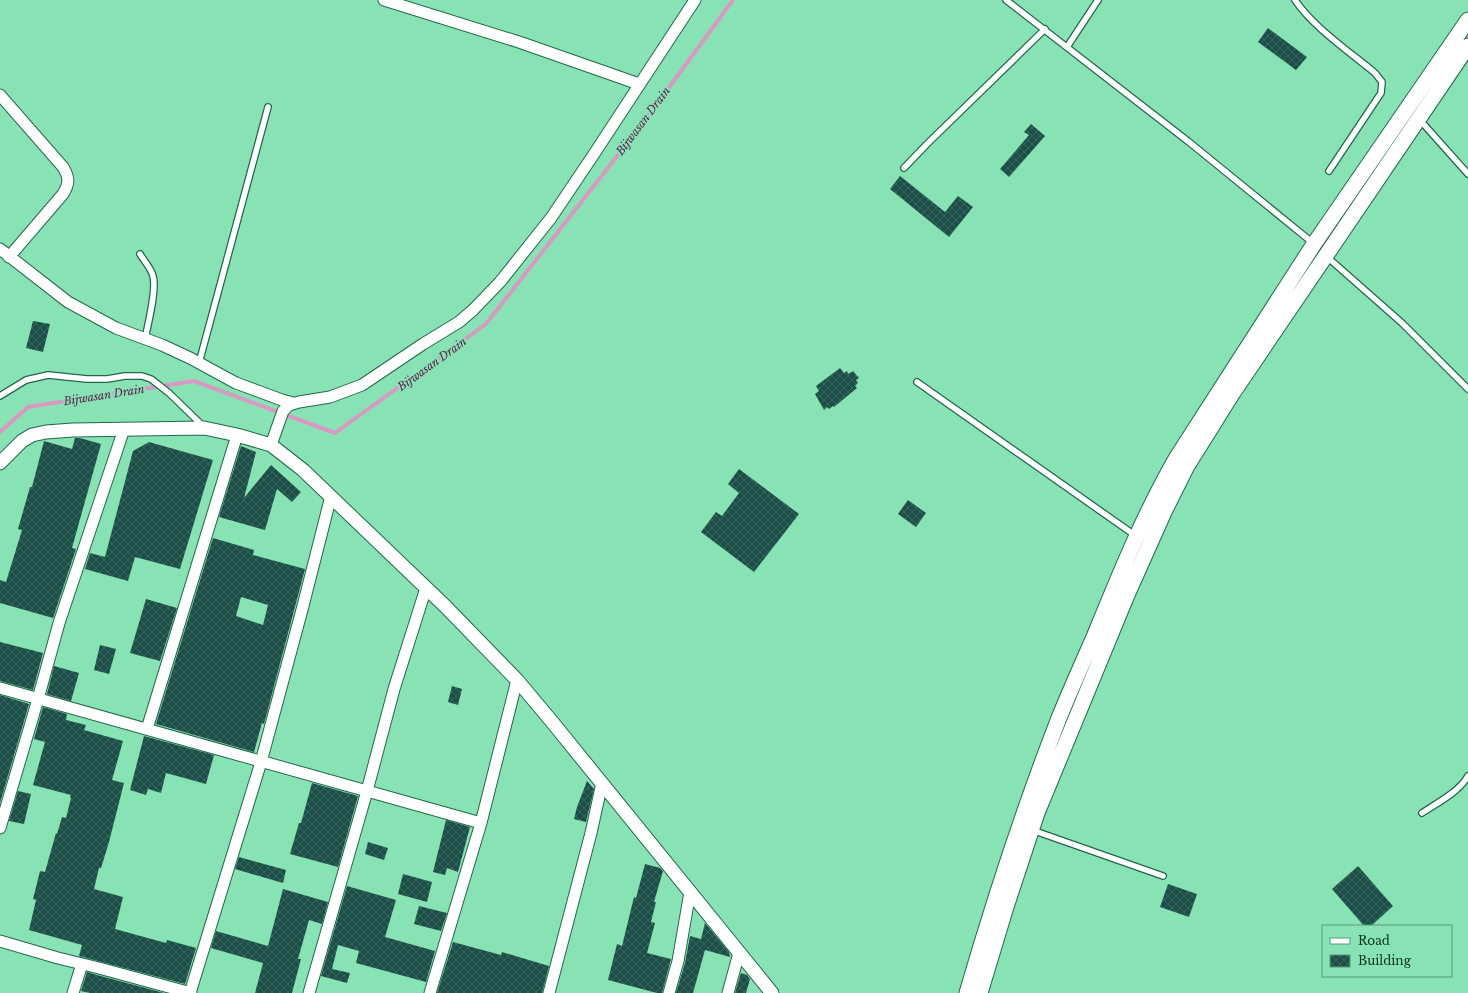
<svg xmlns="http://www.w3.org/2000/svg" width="1468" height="993" font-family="'Libre Baskerville',serif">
  <defs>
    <pattern id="building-cross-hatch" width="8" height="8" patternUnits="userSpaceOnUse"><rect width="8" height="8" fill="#1c4f47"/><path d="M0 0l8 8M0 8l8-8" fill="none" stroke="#3b665e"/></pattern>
  </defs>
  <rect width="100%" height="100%" fill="#88e3b4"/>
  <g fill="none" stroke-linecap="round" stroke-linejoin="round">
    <path stroke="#d898c2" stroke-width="4" d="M0,432L28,407L194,381L335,433L486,324L643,123L733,0"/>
  </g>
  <path fill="url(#building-cross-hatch)" fill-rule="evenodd" d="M1268,28L1307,57L1296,70L1258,42Z
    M1031,124L1045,136L1009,177L1000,169L1029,135L1024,132Z
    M900,176L945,212L958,196L973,207L949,237L890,189Z
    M33,321L50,324L43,352L26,348Z
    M840,368L844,373L847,371L848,374L853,371L859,378L856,380L858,383L855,386L857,388L834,407L833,406L829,409L827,407L824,410L815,394L819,391L816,386Z
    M75,438H80L101,444L72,548L76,549L53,618L0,603V580L6,582L22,530L18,529L30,487H32L44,441L72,449Z
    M149,442L213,460L180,569L135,557L128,581L85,569L90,553L105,557L133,451Z
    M241,446L256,452L244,498L271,465L301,492L292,502L277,489L265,530L219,517Z
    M739,469L799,514L754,572L701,532L716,512L722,516L739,493L728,484Z
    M908,500L926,513L916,527L898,514Z
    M213,538L254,550L253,555L305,569L264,724L262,723L254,752L156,724ZM241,597L268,605L263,625L236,616Z
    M146,599L177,608L160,661L130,653Z
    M0,642L43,653L33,690L0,681Z
    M100,645L116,649L109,674L94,670Z
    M54,666L79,673L71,701L47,694Z
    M452,686L462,689L458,705L448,702Z
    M0,695L29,704L0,803Z
    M43,707L67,714L66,720L86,725L84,730L123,741L112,780L124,783L109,842L101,868H99L94,889L123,897L115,929L166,943L167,940L196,948L185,984L79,956L82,945L29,930L36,900L33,899L40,871L45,872L56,833L57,834L62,817L66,818L71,798L70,797L71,795L33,785L45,742L34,739Z
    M144,736L214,755L206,784L166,773L161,793L148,789L146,795L130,790Z
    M587,781L594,789L586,822L574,819L577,807Z
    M312,783L358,796L338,867L290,854L299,823H301Z
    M18,791L31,794L24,824L9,821Z
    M446,820L470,827L458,872L447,868L445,875L433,872Z
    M368,842L388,848L384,860L365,854Z
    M239,857L286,870L283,883L235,869Z
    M645,864L660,868L663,871L654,902H656L651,922L655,923L647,953L671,959L662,993H657L608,980L617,944L622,946L634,897L636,898Z
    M1358,866L1393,906L1371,926H1364L1332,889Z
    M403,874L432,882L427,902L398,894Z
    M1168,884L1197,894L1189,917L1160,907Z
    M347,886L396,900L385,937L435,951L426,982L356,963L359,951L338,945L332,969L350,973L347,983L321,976Z
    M283,889L328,902L322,924L309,920L298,959H301L292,993H255L263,963L211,948L216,931L268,946Z
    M419,906L447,913L441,931L414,924Z
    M705,923L729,952L730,957L705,950L693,993H676L685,963L690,936L701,939Z
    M453,942L501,955L502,952L549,966L542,993H437Z
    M87,972L97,975L164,993H90L81,991Z
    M741,973L747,975L750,979L746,993H735Z"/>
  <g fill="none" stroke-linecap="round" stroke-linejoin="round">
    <defs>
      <path id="service" d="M1006,0L1189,142L1313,243
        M1295,0C1313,27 1350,52 1375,73L1382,82L1381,93L1329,171
        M1067,47L1098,0
        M1419,119L1468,174
        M904,168L927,144L1045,29
        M140,254C144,261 151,268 153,276C157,289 148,324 145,339
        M1326,256L1402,323L1468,389
        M199,363L268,107
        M917,382L1136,536
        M0,396L26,380L48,375L87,379H107L125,376H142L151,379L169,393L203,426
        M1422,813C1437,803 1459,792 1468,776
        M1032,830L1163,876"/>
      <path id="minor" d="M384,0L519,42L639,84
        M0,95L63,167C69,177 70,183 63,194L9,257
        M0,249L68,302L116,328L162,345L190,358L236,383L282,400L293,403
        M271,445L283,411L289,405L299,402L330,397L362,385L423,344L459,322L473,310L500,282L551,218L594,154L695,0
        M0,688L481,823
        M147,729L237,435
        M0,828L38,699L59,623L124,429
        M0,941L58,958L99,968L191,993
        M73,993L82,964
        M190,993L261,762L303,606L331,496
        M309,993L367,791L394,689L426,588
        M430,993L481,823L517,680
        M549,993L591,833L602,783
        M669,993L678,961L690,892
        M728,993L739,953"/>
      <path id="tertiary" d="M0,463L22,441L32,435L46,432L73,430L204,428L237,435L271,445L303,470L445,606L517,680L553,723L772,993"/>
      <path id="secondary" d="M967,993C994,900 1024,808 1059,718C1070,691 1082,664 1094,637C1119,576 1144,514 1177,457L1314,244L1468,20
        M980,993L1005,910L1037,813L1127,595L1164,512L1187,466L1232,394L1468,46"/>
    </defs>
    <use href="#service" stroke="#206848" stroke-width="8"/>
    <use href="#minor" stroke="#206848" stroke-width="13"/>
    <use href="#tertiary" stroke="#206848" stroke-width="15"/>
    <use href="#secondary" stroke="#206848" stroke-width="17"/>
    <use href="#service" stroke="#fff" stroke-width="5.5"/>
    <use href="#minor" stroke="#fff" stroke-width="11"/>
    <use href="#tertiary" stroke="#fff" stroke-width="13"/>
    <use href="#secondary" stroke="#fff" stroke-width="15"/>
  </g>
  <g text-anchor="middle" stroke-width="4" stroke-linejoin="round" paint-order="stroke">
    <g font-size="11" font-style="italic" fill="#5e134b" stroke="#88e3b4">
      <text transform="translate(643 121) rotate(-53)" y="4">Bijwasan Drain</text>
      <text transform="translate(432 364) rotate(-36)" y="4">Bijwasan Drain</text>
      <text transform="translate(104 395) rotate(-9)" y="4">Bijwasan Drain</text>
    </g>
  </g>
  <rect x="1322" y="925" width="130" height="52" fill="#88e3b4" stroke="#559b78"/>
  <rect x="1330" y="938" width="20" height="6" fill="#ffffff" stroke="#559b78"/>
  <text x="1358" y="945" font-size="12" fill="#08301f">Road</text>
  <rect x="1330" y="955" width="20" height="12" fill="url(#building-cross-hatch)" stroke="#559b78"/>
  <text x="1358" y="965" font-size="12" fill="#08301f">Building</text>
</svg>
